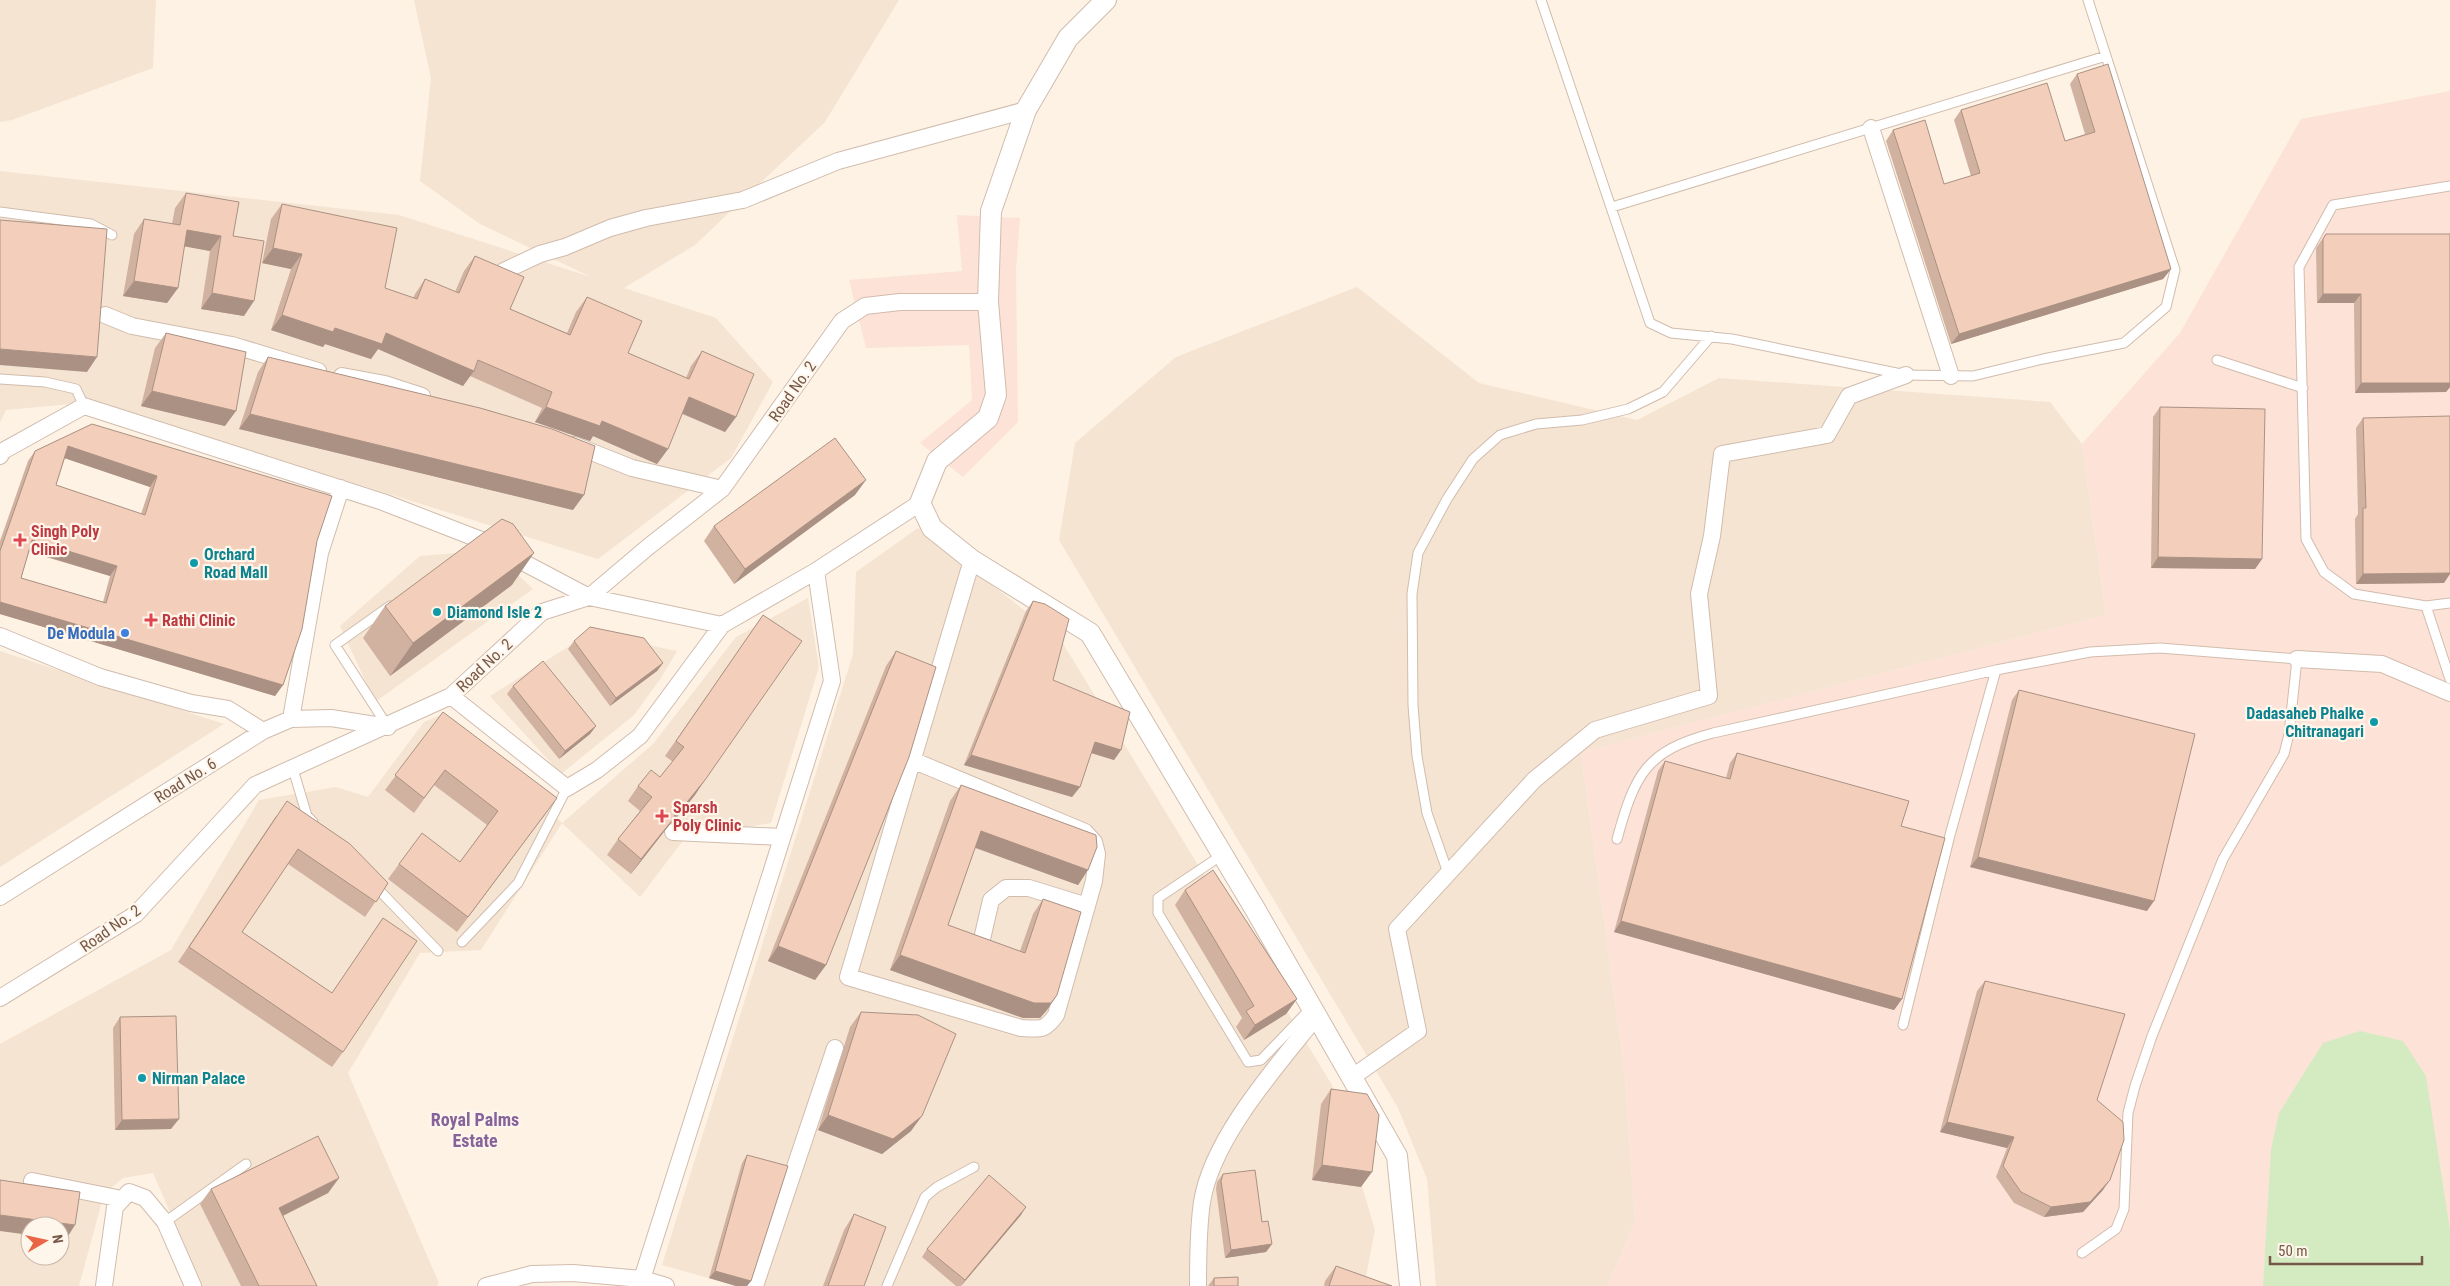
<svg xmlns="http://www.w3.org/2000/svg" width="2450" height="1286" font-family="'Roboto Condensed',sans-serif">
  <rect width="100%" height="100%" fill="#fdf2e4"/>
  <path fill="#f5e4d2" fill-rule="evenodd" d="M0,0H156L153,68L12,120L0,122Z
    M414,0H899L825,122L695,245L624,288L716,318L773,382L731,458L598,559L93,402L6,410L0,422V171L399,215L591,277L480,224L420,181L431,78Z
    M1357,287L1479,383L1637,420L1719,378L2050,402L2082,444L2106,615L1581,752L1625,1076L1635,1223L1607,1286H1436L1427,1179L1398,1108L1059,540L1075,443L1176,357Z
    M918,528L1059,637L1332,1085L1375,1230L1364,1286H737L662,1265L853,654L856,572Z
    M492,550L533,589L375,702L340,626L420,556Z
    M808,598L819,667L771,823L685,838L640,897L562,823L481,950L420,953L348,1073L439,1283L437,1286H202L153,1173L123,1178L104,1194L79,1286H0V1044L171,950L259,800L336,787L368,797L424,722L443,714L562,823L653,744L736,637ZM30,1226H60V1256H30Z
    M590,633L677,651L661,678L634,715L561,774L490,696Z
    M0,651L224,724L0,867Z"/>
  <path fill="#fde2d8" d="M2450,91V1286H1607L1635,1223L1625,1076L1581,752L2106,615L2082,444L2180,333L2301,119Z
    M957,215L1020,218L1016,269L1018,422L963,477L920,443L972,400L969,345L866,348L849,280L962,271Z"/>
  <path fill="#d4ebc2" d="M2360,1031L2403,1041L2426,1076L2450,1230V1286H2263L2271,1149L2279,1113L2323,1043Z"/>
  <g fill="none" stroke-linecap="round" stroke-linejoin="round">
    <defs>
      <path id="service" d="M1541,0L1650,323L1671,333L1732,339L1906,375L1973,376L2043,359L2124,343L2166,307L2175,270L2088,0
        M2450,186L2333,205L2299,267L2306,539L2324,572L2354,594L2426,606L2450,603
        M1612,207L2106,56
        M0,212L91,224L112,235
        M2217,360L2303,388
        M0,379L45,382L76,389L84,406
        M2426,606L2450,679
        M388,727L335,645L390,606
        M293,769L307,816L313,822
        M1617,839C1635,775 1645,751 1713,733L1996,670L2090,652L2160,648L2297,659L2289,734L2284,754L2223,859L2152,1036L2135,1086L2128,1113L2124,1209L2116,1229L2082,1253
        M1222,855L1158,898V913L1248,1062L1261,1060L1311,1008
        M1448,873L1427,813L1417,756L1413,705L1412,594L1418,553L1447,499L1473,459L1500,435L1536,424L1582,420L1628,409L1663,392L1711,336
        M374,885L438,951
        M462,942L518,883L567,788
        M1903,1025L1950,835L1996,670
        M165,1222L246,1164
        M887,1286L925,1197L937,1187L974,1167"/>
      <path id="minor" d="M1871,128L1951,376
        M504,271L540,254L565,247L610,228L646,218L743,200L838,161L1026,110
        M105,315L132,326L232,345L318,371
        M342,376L385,384L422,396
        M574,445L632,468L722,489
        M0,456L3,451L84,406L383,502L481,540L589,597L722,625L816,571L920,503
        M0,636L100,677L191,703L228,709L263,731
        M2297,659L2382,664L2450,693
        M451,696L567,788L597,770L640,736L722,625
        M291,719L320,553L341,488
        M912,760L1085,832L1094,842L1097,854L1094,881L1056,1015C1045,1031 1040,1029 1021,1028L848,977L972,560
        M673,832L782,837
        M0,897L263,731L291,719L331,718L388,727
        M982,939L991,900L1006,888H1029L1087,906
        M0,998L136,914L255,785L451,696L542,612L589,597L648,547L722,489L842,321L865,306L900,302H988
        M1351,1078L1418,1031L1397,929L1534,780L1595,730L1709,696L1699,594L1712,536L1722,454L1827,435L1849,396L1906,375
        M32,1181L122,1199
        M104,1286L115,1207L129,1192L145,1198L165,1222L193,1286
        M486,1286L532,1274L573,1273L642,1279
        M666,1286L642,1279L832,681L816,571
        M755,1286L835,1048
        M1198,1286C1198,1258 1198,1229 1202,1202C1212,1138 1277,1066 1316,1017"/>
      <path id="tertiary" d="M1106,0L1068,38L1026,110L991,211L988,302L996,395L988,418L937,461L920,503L932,528L972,560L1090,633L1255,909L1397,1156L1410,1286"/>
    </defs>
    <use href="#service" stroke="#d1bcad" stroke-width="11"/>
    <use href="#minor" stroke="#d1bcad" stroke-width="18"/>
    <use href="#tertiary" stroke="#d1bcad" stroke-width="22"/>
    <use href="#service" stroke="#fff" stroke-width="9"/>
    <use href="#minor" stroke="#fff" stroke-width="16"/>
    <use href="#tertiary" stroke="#fff" stroke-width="20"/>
  </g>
  <path fill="#d1b2a1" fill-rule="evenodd" d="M2077,74L2171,269L2163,279L1951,344L1886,141L1893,130L1944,184L1971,176L1954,120L1961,110L2065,141L2085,134L2070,84Z
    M186,193L233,236L244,316L201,309L210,251L184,246L178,288L167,303L123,296L134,234L144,219L172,224L175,208Z
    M282,204L385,288L413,298L415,294L425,279L455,292L464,271L475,256L510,309L567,333L576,312L587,297L628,353L686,378L691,366L702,351L736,417L725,432L682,414L668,449L657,464L593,436L590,441L535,422L542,408L470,376L463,386L378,349L371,359L325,344L323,347L271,330L291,269L262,263L271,219Z
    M2326,234H2450V387L2446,392L2355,393L2354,303H2317L2316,248Z
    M166,333L225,426L141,406L155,348Z
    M268,357L573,510L239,429L258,372Z
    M2160,407L2262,559L2255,569L2151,568L2153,417Z
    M2363,418L2444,583L2356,584L2355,519L2358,514L2356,428Z
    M92,424L317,541L283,685L275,696L0,614V541L28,461L35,451ZM65,458L150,487L141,514L56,485ZM29,552L110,576L103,602L21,578Z
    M855,495L734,584L704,541L714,526Z
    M512,585L390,676L363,638L385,606Z
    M1033,601L1053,680L1121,750L1114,760L1091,753L1080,787L1072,797L964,765L1026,611Z
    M763,615L695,795L673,822L671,823L663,833L631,874L607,855L618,839L640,811L628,801L638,786L660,777L673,762L665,756Z
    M574,641L663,663L657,671L610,706L568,649Z
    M896,651L826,965L815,980L768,961L886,666Z
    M513,686L596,726L590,734L559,759L507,694Z
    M2019,690L2147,911L1970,867L2012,700Z
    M443,712L546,813L457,932L388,879L399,864L460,862L487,825L434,785L414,813L385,790Z
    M1737,753L1901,826L1902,999L1894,1010L1614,932L1658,771L1665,761L1726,778L1730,763Z
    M961,785L1088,870L1078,885L975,848L948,925L1020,951L1033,914L1043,899L1057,995L1047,1010L1040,1018H1023L890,970L950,801Z
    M276,816L388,883L365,917L288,864L242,932L332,993L383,918L343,1052L332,1067L178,962Z
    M1185,890L1297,999L1286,1014L1244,1040L1236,1027L1242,1018L1175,905Z
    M1985,981L2097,1100L2103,1190L2083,1212L2044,1217L2014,1203L1996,1177L2007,1148L1940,1132L1977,991Z
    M861,1012L911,1131L882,1154L818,1130L850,1027Z
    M120,1017L171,1129L115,1130L113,1028Z
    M1331,1089L1361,1187L1312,1180L1321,1104Z
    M747,1155L751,1281L747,1286H736L709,1278L742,1163Z
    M1223,1174L1262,1222L1272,1244L1266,1252L1225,1258L1216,1189L1217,1182Z
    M339,1178L328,1193L283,1216L317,1286H241L200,1204L211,1189Z
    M854,1214L864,1286H823L844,1230Z
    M1021,1215L961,1286H956L922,1257L927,1249Z
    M1336,1266L1392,1286H1324L1325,1281Z
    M1214,1278L1238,1286H1208Z"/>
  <path fill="#aa9183" d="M187,230L221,236L210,251L177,245Z
    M273,248L302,254L291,269L262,263Z
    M2171,269L2163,279L1951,344L1959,334Z
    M134,281L178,288L167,303L123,296Z
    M212,293L254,301L244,316L201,309Z
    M2323,294H2361L2354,303H2317Z
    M282,315L335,328L386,333L474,371L463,386L378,349L371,359L325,344L323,347L271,330Z
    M0,349L97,357L87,372L0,365Z
    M2361,383H2450V387L2446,392L2355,393Z
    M152,391L236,411L225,426L141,406Z
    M689,397L736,417L725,432L679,412Z
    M546,407L602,421L668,449L657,464L593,436L590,441L535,422Z
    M250,414L584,495L573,510L239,429Z
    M68,446L157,476L150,487L61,457Z
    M866,480L855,495L734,584L745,569Z
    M32,540L117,566L110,576L25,550Z
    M534,553L512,585L390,676L413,643Z
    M2158,557L2262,559L2255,569L2151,568Z
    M2450,573V574L2444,583L2356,584L2363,574Z
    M0,602L283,685L275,696L0,614Z
    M663,663L657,671L610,706L616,698Z
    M596,726L590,734L559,759L565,751Z
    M1095,742L1121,750L1114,760L1088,752Z
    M971,755L1080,787L1072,797L964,765Z
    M705,780L695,795L673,822L671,823L663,833L631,874L675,811Z
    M557,798L546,813L457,932L468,917Z
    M981,831L1088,870L1078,885L971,846Z
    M1978,857L2154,901L2147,911L1970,867Z
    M1621,921L1902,999L1894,1010L1614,932Z
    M778,946L826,965L815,980L768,961Z
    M900,955L1057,995L1047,1010L1040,1018H1023L890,970Z
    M1297,999L1286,1014L1244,1040L1255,1025Z
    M828,1115L922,1116L911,1131L882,1154L818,1130Z
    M179,1119L171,1129L115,1130L122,1120Z
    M1947,1122L2014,1137L2007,1148L1940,1132Z
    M1322,1165L1372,1172L1361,1187L1312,1180Z
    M339,1178L328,1193L268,1223L279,1208Z
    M2110,1180L2103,1190L2083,1212L2044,1217L2051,1207Z
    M1026,1207L1021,1215L961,1286L965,1280Z
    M0,1215L75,1225L65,1241L60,1240V1226H30V1235L0,1231Z
    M1272,1244L1266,1252L1225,1258L1231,1250Z
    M715,1271L751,1281L747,1286H736L709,1278Z"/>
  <path fill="#f3cfbb" stroke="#aa9183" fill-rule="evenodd" d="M2108,64L2171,269L1959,334L1893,130L1925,120L1944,184L1980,173L1961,110L2047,83L2065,141L2095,132L2077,74Z
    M186,193L239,202L233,236L264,241L254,301L212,293L221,236L187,230L178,288L134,281L144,219L180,225Z
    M282,204L397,228L385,288L417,299L425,279L459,293L475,256L524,277L510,309L570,335L587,297L642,321L628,353L689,379L702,351L754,374L736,417L689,397L668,449L602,421L600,426L546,407L552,392L478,360L474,371L386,333L382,344L335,328L333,332L282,315L302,254L273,248Z
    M0,220L107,229L97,357L0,349Z
    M2326,234H2450V383H2361V294H2323V239Z
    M166,333L246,352L236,411L152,391Z
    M268,357L480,408L552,429L595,446L584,495L250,414Z
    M2160,407L2265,409L2262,559L2158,557Z
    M2450,416V573L2363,574V508H2366L2363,418Z
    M92,424L332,496L317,541L302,629L283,685L0,602V551L35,451ZM68,446L157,476L145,515L56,485ZM32,540L117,566L106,603L21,578Z
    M835,438L866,480L745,569L714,526Z
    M502,519L513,524L534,553L413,643L385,606Z
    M1033,601L1045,604L1069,619L1053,680L1130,712L1121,750L1095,742L1080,787L971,755Z
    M763,615L802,641L705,780L683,807L675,811L674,818L641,859L618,839L652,797L638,786L651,770L660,777L684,747L676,741Z
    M590,627L644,638L663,663L616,698L574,641Z
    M896,651L936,667L909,757L826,965L778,946Z
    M543,661L596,726L565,751L513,686Z
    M2019,690L2195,734L2154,901L1978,857Z
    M443,712L557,798L468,917L399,864L422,833L460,862L498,811L445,770L424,798L395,775Z
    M1737,753L1909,801L1901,826L1945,838L1902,999L1621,921L1665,761L1730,779Z
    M961,785L1096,835L1097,847L1088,870L981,831L948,925L1025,953L1043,899L1081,912L1057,995L1051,1003H1034L900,955Z
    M287,801L350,844L388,883L376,902L298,849L242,932L332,993L383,918L417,941L343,1052L189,947Z
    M1213,870L1297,999L1255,1025L1246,1011L1254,1006L1185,890Z
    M1985,981L2125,1014L2097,1100L2123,1122L2124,1140L2110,1180L2090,1202L2051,1207L2021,1192L2003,1166L2014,1137L1947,1122Z
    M861,1012L918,1015L956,1034L922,1116L893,1139L828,1115Z
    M176,1016L179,1119L122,1120L120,1017Z
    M1331,1089L1367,1094L1379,1115L1372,1172L1322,1165Z
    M318,1136L339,1178L279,1208L317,1286H259L211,1189Z
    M747,1155L788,1166L751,1281L715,1271Z
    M1255,1170L1262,1222L1268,1221L1272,1244L1231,1250L1221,1181L1223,1174Z
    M989,1175L1026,1207L965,1280L927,1249Z
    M0,1180L80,1192L75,1225L0,1215Z
    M854,1214L886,1227L864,1286H828Z
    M1336,1266L1392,1286H1329Z
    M1238,1277V1286H1214V1278Z"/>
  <g fill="#e0444e" stroke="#fff6eb" stroke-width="2">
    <path d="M17.5 532.5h5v5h5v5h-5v5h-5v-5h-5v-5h5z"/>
    <path d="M148.5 612.5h5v5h5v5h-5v5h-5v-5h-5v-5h5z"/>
    <path d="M659.5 808.5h5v5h5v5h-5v5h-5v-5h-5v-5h5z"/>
  </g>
  <g fill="#0f9aa8" stroke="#fff6eb" stroke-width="2">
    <circle cx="194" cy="563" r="5"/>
    <circle cx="437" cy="612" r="5"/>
    <circle cx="2374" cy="722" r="5"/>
    <circle cx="142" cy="1078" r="5"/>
  </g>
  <circle fill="#3f7fe0" stroke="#fff6eb" stroke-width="2" cx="125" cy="633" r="5"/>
  <g text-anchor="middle" stroke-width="4.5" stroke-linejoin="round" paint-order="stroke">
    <g font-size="16" fill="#765849" stroke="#fff6eb">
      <text transform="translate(792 391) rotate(-55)" y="6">Road No. 2</text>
      <text transform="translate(484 665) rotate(-43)" y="6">Road No. 2</text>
      <text transform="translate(185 780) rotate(-32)" y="6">Road No. 6</text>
      <text transform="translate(110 928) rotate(-35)" y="6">Road No. 2</text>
    </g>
    <g font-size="16" font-weight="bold" fill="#be3a42" stroke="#fff6eb" text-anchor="start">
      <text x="31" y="537">Singh Poly<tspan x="31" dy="18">Clinic</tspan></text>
      <text x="162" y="626">Rathi Clinic</text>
      <text x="673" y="813">Sparsh<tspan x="673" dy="18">Poly Clinic</tspan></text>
    </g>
    <g font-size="16" font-weight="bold" fill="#0d838f" stroke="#fff6eb" text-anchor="start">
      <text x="204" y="560">Orchard<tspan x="204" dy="18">Road Mall</tspan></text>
      <text x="447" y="618">Diamond Isle 2</text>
      <text x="2364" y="719" text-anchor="end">Dadasaheb Phalke<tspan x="2364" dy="18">Chitranagari</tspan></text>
      <text x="152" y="1084">Nirman Palace</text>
    </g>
    <g font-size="16" font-weight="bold" fill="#366cbe" stroke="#fff6eb" text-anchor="end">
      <text x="115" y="639">De Modula</text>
    </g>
    <g font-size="18" font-weight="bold" fill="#86649a" stroke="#fff6eb">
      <text x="475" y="1126">Royal Palms<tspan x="475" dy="21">Estate</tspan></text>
    </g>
  </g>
  <g transform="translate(45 1241) rotate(81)"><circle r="24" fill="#fff6eb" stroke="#c8b7aa"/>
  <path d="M0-4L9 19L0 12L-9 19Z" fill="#ea6546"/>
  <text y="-8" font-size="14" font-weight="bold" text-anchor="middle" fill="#765849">N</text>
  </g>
  <path d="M2270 1256v8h152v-8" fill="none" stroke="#765849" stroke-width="2.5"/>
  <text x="2278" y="1256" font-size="15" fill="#765849" stroke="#fff6eb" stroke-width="4" paint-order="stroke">50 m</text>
</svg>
